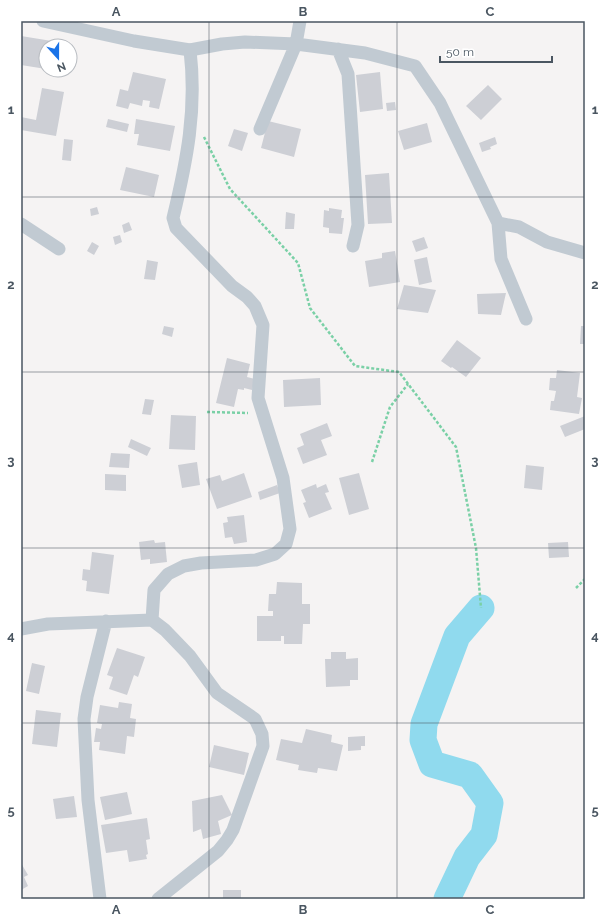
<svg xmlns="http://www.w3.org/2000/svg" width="606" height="920" font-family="Raleway,sans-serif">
  <rect width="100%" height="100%" fill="#f5f3f3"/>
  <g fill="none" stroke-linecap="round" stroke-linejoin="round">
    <path stroke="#90daee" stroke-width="27" d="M447,899L467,857L484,835L490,803L470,775L432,764L423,740L424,724L457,636L481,608"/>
  </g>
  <path fill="#cdcfd5" d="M21,36L58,42L57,46H46V69L21,65Z
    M133,72L166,79L159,109L149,107L150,101L143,100L142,106L130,103L128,109L116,106L120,89L128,91Z
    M380,72L383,109L360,112L356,75Z
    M488,85L502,99L481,120L466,106Z
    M42,88L64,92L56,136L21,130V117L36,120Z
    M395,102L396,110L387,111L386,103Z
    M108,119L129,124L127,132L106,127Z
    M136,119L175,126L170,151L137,145L139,134H134Z
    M268,121L301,129L294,157L261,148Z
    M427,123L432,142L404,150L398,131Z
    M234,129L248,133L242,151L228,146Z
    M495,137L497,144L490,147L491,149L482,152L479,143Z
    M64,139L73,140L71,161L62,160Z
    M126,167L159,175L154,197L120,190Z
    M389,173L392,223L368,224L365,175Z
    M97,207L99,214L91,216L90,209Z
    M329,208L342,210L341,218H344L342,234L329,233V228L323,227L324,210L329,211Z
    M286,212L295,214L294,229H285Z
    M129,222L132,230L124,233L122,225Z
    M120,235L122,242L115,245L113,237Z
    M424,237L428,248L416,252L412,241Z
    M92,242L99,246L94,255L87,251Z
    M395,251L400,282L369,287L365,261L382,258V253Z
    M427,257L432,282L419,285L414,260Z
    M147,260L158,262L155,280L144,279Z
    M404,285L436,290L428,313L397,309Z
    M506,293L501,315L478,314L477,294Z
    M164,326L174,328L172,337L162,334Z
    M581,326H585V344H580Z
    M457,340L481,358L466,377L452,367L451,368L441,361Z
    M227,358L250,364L247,377L255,379L252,390L244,388V390L238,389L234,407L216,403Z
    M557,370L580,373L577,397L582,398L579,414L550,410L551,401H554L556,391L549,390L550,378H556Z
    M320,378L321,405L284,407L283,380Z
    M145,399L154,400L151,415L142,414Z
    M171,415L196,416L195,450L169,449Z
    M585,416V429L565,437L560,426Z
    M327,423L332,436L321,440L327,455L303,464L297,448L304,445L300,434Z
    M131,439L151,448L147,456L128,447Z
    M111,453L130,454L129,468L109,467Z
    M197,462L200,485L182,488L178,465Z
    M526,465L544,467L542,490L524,488Z
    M244,473L252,497L217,509L206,479L220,475L222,481Z
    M359,473L369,509L349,515L339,478Z
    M105,474L126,475V491L105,490Z
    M316,484L317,488L326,484L329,492L325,493L332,509L309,518L303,503L306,502L301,490Z
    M277,485L280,493L260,500L258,492Z
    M244,515L247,542L234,544L232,537L225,538L223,523L228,522L227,517Z
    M154,540L155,543L165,542L167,562L150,564V559L141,560L139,542Z
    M568,542L569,557L549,558L548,543Z
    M92,552L114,555L109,594L86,591L87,581L82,580L83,569L90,570Z
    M277,582L302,583V604H310V624H303L302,644H284V636H281V641H257V616H273V611H268L269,594H276Z
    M117,648L145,657L138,677L134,675L127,695L109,689L113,677L107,675Z
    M331,652H346V659L358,658V680H350V686L326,687L325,659H331Z
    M32,663L45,666L39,694L26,691Z
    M119,702L132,704L130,718L136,719L134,737L127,736L125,754L99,750L100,742H94L96,728L101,729L102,724L97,723L100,705L118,708Z
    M36,710L61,713L57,747L32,744Z
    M306,729L332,735L331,742L343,745L337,771L318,768L317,773L298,770L299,765L276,760L281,739L302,743Z
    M365,736V746H361V750L348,751V737Z
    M214,745L249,753L244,775L209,767Z
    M127,792L132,814L105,820L100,797Z
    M222,795L232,815L218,821L221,834L203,839L201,829L193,832L192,801Z
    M74,796L77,817L56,819L53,799Z
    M147,818L150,839L146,840L148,854L146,855L147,859L129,862L127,850L106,853L101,825Z
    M21,863L28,875L24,877L28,886L21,890Z
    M223,890H241V899H223Z"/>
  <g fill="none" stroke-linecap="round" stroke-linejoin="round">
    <path stroke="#7ad0a6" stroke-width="2.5" stroke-dasharray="3 2" stroke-linecap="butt" d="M204,137L230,189L298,263L310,308L355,366L399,372L456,447L476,548L481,608
      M207,412L248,413
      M372,462L390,407L408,384
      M576,588L585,579"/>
    <path stroke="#c1cad2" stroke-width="13" d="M43,21L134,41L190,50L222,44L245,42L296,44L365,53L415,66L440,103L498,223L501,259L526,319
      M338,49L348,74L358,225L353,246
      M260,129L296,44L300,21
      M498,223L519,227L547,242L585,253
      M21,224L59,249
      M152,620L154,590L168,574L184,566L201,563L256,560L275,554L286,544L290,529L283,478L258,398L263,325L255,306L247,297L232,286L176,228L173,218C187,160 197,110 190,50
      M21,629L48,624L152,620L165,630L190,656L217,693L255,719L262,734L263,746L233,830L227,840L218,851L158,899
      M100,899L88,800L84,719L87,697L106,621"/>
  </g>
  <path fill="none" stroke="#4a5661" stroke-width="1" stroke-opacity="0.55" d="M209,21V899M397,21V899M21,197H585M21,372H585M21,548H585M21,723H585"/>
  <rect width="606" height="920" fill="none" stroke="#ffffff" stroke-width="44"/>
  <g transform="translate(58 58) rotate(159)"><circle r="19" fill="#ffffff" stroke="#b7bbc0"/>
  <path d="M0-3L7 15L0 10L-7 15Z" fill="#1a73e8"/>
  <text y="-6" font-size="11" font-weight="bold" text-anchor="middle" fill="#4a5661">N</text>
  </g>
  <path d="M440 56v6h112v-6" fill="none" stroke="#4a5661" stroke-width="2"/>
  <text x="446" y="56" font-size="12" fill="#4a5661" stroke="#ffffff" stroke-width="3" paint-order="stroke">50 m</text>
  <rect x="22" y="22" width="562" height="876" fill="none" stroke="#4a5661" stroke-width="1.5"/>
  <g font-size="13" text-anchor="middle" font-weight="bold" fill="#4a5661">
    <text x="116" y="16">A</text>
    <text x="303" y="16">B</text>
    <text x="490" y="16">C</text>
    <text x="11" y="114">1</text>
    <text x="595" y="114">1</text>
    <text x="11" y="289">2</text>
    <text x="595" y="289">2</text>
    <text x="11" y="465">3</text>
    <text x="595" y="465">3</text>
    <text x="11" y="640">4</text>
    <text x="595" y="640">4</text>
    <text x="11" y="815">5</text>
    <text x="595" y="815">5</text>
    <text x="116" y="914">A</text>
    <text x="303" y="914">B</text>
    <text x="490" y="914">C</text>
  </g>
</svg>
